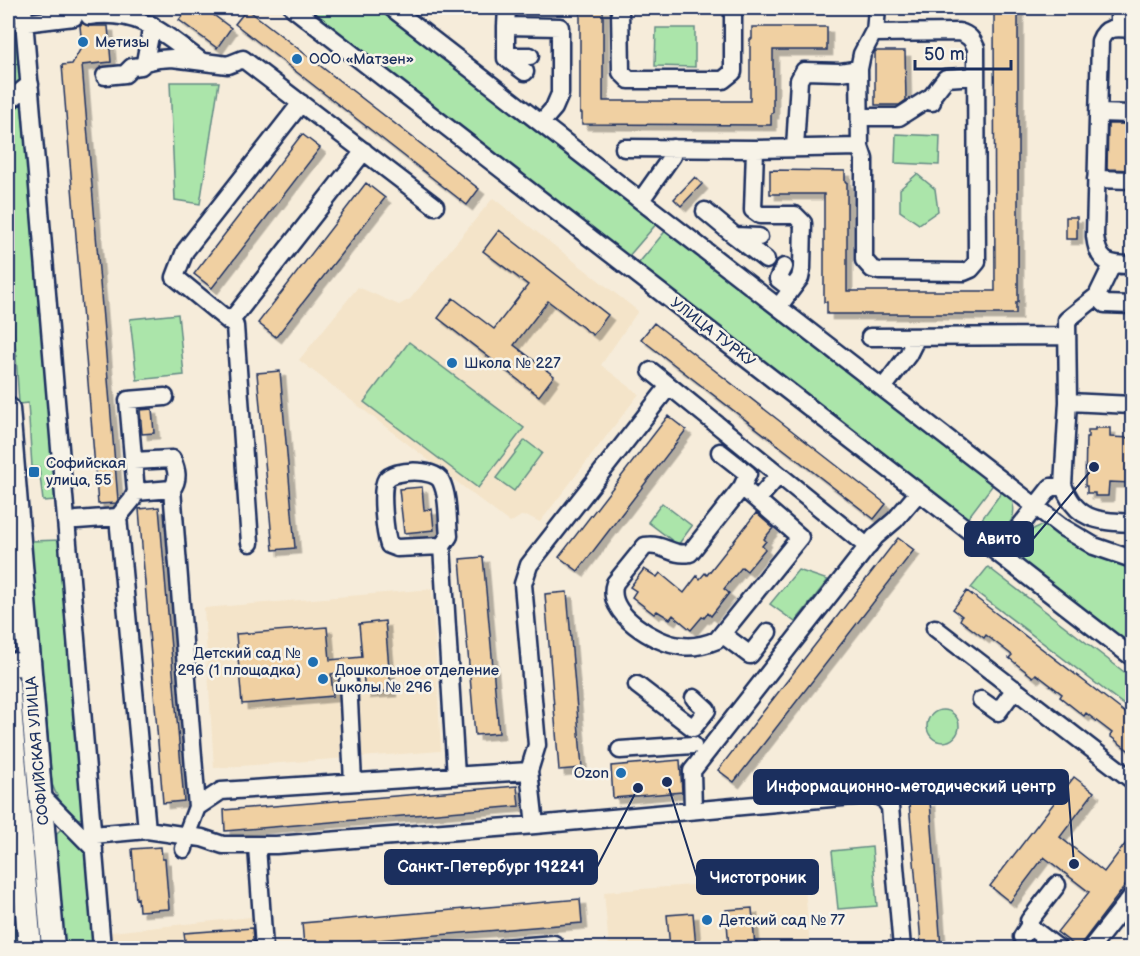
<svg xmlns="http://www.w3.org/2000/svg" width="1140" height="956" font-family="'Balsamiq Sans',sans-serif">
  <defs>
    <filter id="shadow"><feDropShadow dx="5.5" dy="5.5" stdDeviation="0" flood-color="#0004"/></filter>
  </defs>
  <rect width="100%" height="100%" fill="#f6ecda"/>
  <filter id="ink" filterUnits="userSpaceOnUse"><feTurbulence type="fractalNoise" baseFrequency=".0167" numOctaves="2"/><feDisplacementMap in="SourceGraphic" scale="12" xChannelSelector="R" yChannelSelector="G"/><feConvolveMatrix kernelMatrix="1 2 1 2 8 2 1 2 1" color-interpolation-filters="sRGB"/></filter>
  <g filter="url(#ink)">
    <path fill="#f4e4c9" d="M493,198L638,311L601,365L639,394L540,522L530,517L521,516L510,523L299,360L358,287L399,305L410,299Z
      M432,589L441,751L214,768L204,608Z
      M804,876L810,948H609L604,892Z
      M260,916L263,948H112L111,932Z"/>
    <path fill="#abe5aa" stroke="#638a84" stroke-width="1.5" d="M8,8H16L21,78L18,84L8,93Z
      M305,8H381L658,222L628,257Z
      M656,28H695V67L655,66Z
      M170,82H219L200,204L175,200Z
      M22,101L35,239L34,242H36L56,500L43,501L39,467H32L28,403L19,404L16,356H17L16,354L8,257V110Z
      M896,134L940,136L939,165L895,163Z
      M917,174L935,189L938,211L919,224L900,211V189Z
      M667,229L995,482L967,519L638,264Z
      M178,314L184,375L137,380L130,319Z
      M409,342L524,428L478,488L364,402Z
      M525,440L542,453L514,491L496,478Z
      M1004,489C1028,513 1003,545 976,527Z
      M662,503L692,526L678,545L648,522Z
      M1040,526L1049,527L1117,562L1132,567V647L1025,564C1016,547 1023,532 1040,526Z
      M60,540L83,818C70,824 56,795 52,784L31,541Z
      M988,567L1132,678V711L971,588Z
      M798,570L828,580L795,622L770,604Z
      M927 726a16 16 0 1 1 32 0a16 16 0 1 1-32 0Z
      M60,830H66L84,850L87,858L95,948H65L56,842L57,833Z
      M8,833L17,948H8Z
      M872,847L877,906L838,909L832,851Z"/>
    <path fill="#f0d0a2" stroke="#1b2f5e" stroke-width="1.5" filter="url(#shadow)" d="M188,8H204L231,28L217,48L179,20Z
      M580,8H603V101H750V39H752V27H827V50H773V113H771V125L582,124V113H580Z
      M994,8H1018V302H1016V314H827V302H824V194H770V170L845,171V182H847V291H995Z
      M247,9L479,189L467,205L235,24Z
      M82,23L89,26H108L111,62L82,65L118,500L116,503L98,504L62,65L72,64L82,46L80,26Z
      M875,51H905L906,100L899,105H875Z
      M1108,124H1132V170L1107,169Z
      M302,134L320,148L212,288L194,274Z
      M695,177L702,184L681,206L674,199Z
      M366,183L385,198L276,337L258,323Z
      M1066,217H1077V239H1066Z
      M499,230L608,315L593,335L548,301L514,345L554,376L539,396L438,318L453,298L494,329L528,285L483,251Z
      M654,323L886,504L874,519L641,339Z
      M280,371L295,548L273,550L257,373Z
      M152,409L154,433L142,434L140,410Z
      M668,416L686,430L578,571L559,557Z
      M1095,428H1110V437L1132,438V483L1109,482L1108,496H1095V493H1087V486H1085L1086,437H1088V430H1095Z
      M422,487L424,510L432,509L434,530L404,533L399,489Z
      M159,507L184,801L163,803L139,509Z
      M756,513L773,528L764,539L766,541L762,546L765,549L747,571L742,567L724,589L729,593L711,616L708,613L704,618L702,617L691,630L673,615L670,619L657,611L654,614L632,597L636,591L630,587L644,569L657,577L660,573L684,593L697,576L700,579L705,573L707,575Z
      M898,538L914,550L734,782L718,770Z
      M483,557L499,733L475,735L460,559Z
      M967,591L1132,718V753L1110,736L1112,733L1086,713L1084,716L1060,697L1062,694L1036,674L1033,677L1009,658L1012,655L986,635L984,638L960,620L962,616L953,609Z
      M567,592L582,768L559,770L545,594Z
      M385,621L391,691L365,693L363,671H347L331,674L333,696L242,704L236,634L327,627L330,660L362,657L359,624Z
      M680,760L682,792L613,798L611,766Z
      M1074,777L1094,792L1060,837L1104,872L1132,835V877L1078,948L1057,932L1089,892L1044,857L1010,902L990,886Z
      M517,786L519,806L225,831L224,810Z
      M930,801L941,948H921L920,931L909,803Z
      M161,847L162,859H165L169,909L139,911L138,898L136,899L132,849Z
      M580,899L582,923L304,946L302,923Z
      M752,908L755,948H729L726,910Z
      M693,913L696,948H670L667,915Z
      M252,928L254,948H186L184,933Z"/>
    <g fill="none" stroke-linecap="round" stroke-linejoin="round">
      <defs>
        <path id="minor" d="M23,8L102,948
          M293,8L1132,657
          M392,8L1062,527L1094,546L1132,559
          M507,8L506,26L560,27V94L554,108L541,123
          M620,8L621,72L629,80H723L733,72V8
          M89,16C139,9 163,33 201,61
          M24,23L74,17
          M506,26V58L525,72
          M1119,28V8
          M1132,29C1117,28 1106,25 1100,41L1095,236C1098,263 1108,265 1132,265
          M875,33L877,8
          M506,56H530
          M145,62L152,25
          M105,76L125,74L132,67L141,66L145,62L159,59L172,58L228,65L243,59L435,206
          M8,102L30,84
          M932,102V96L946,78L976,76
          M1098,113L1132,114
          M860,117H899L932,96
          M624,148L755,149
          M795,148L799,80L804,71L840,72L859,69
          M1096,179L1132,180
          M641,200L672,156L673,148
          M705,211L735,236L759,237
          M735,236L766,260
          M1112,265L1097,296L1067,320L1068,402L1132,405
          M784,267L778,279L791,289
          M1097,296L1105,304L1132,305
          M779,306L800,278L802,268L803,223L795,215H760L753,210L755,149L860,147L864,159V260L872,269L879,271L964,272L971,269L977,262L976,48C972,39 969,35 959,32L873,33L862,54L859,69L860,147
          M230,322L175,277L185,251L301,103
          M870,337L1067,336
          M651,371L868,547
          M883,388L908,355L917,337
          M165,397L128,400L136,492L172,489L197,807
          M720,452L748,474L742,487L800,537L717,640C705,645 694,648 681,646C656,644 604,613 615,583L645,546C665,543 669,556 690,553L742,487
          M133,461L172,459C177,470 179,479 172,489
          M1063,485C1076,521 1098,521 1132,523
          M757,500L779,475
          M118,517L147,830
          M77,520L118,517L132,500L136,492
          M250,543L235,326L230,322L364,151
          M442,546L449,536C447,519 449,497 441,481C434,468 394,469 386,480C380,489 385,534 389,545L397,548L442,546L456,776
          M999,553L1051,487L1063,485L1068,402
          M935,628L1132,780
          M722,634L750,655L768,632
          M348,681L353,782
          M637,685L693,728L707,710L694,698
          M981,700L998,712L1015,689
          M620,750L693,745
          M40,794L94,849
          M693,810L692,771L875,537L895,520L919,492
          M535,825L529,771L537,745L523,584L529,565L669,386
          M93,835L147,830L202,838L223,845H276L535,825L875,794L884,799L890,807L902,948
          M257,846L264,948
          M184,849L186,836L197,807L221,791L529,771
          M1029,926V921L1057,885
          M1022,937L1029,926L1058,948
          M503,948L554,944L555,948
          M1091,948L1132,896"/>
        <path id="major" d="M8,409L53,948
          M8,665L29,663
          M8,683L30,948"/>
      </defs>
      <use href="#minor" stroke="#1b2f5e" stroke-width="21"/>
      <use href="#major" stroke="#1b2f5e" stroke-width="27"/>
      <use href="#minor" stroke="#f7f3e8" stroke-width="16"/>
      <use href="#major" stroke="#f7f3e8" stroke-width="22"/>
    </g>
  </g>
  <g fill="#1f6fb2" stroke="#f7f3e8" stroke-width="2">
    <circle cx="83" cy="42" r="6"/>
    <circle cx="297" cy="59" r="6"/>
    <circle cx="452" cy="363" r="6"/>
    <rect x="28" y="466" width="12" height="12" rx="3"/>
    <circle cx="313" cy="662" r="6"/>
    <circle cx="323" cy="679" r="6"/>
    <circle cx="621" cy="773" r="6"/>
    <circle cx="707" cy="920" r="6"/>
  </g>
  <g text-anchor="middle" stroke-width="5" stroke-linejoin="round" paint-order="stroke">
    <g font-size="15" fill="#1b2f5e" stroke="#f7f3e8" text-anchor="start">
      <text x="95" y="47">Метизы</text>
      <text x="309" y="64">ООО «Матзен»</text>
      <text x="464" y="368">Школа № 227</text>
      <text x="46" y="468">Софийская<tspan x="46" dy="17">улица, 55</tspan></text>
      <text x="301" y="658" text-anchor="end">Детский сад №<tspan x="301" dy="17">296 (1 площадка)</tspan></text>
      <text x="335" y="675">Дошкольное отделение<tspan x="335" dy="17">школы № 296</tspan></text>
      <text x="609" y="778" text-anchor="end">Ozon</text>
      <text x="719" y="925">Детский сад № 77</text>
    </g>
    <g font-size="15" fill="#1b2f5e" stroke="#f7f3e8">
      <text transform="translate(713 332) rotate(38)" y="5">УЛИЦА ТУРКУ</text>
      <text transform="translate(37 751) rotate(-95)" y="5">СОФИЙСКАЯ УЛИЦА</text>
    </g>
  </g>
  <path fill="none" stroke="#1b2f5e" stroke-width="2" d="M1094 467L1033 539M1074 864L1068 787M638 788L597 867M667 782L697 877"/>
  <g fill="#1b2f5e" stroke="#f7f3e8" stroke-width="2">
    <circle cx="1094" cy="467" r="6"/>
    <circle cx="1074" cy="864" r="6"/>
    <circle cx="638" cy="788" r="6"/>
    <circle cx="667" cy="782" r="6"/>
  </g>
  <g fill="#1b2f5e" stroke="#1b2f5e" stroke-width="2">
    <rect x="965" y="522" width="68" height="34" rx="6"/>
    <rect x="754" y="770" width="314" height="34" rx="6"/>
    <rect x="385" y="850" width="212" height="34" rx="6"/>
    <rect x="697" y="860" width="121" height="34" rx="6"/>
  </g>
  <g font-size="16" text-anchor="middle" font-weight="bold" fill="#fff">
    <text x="999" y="544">Авито</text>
    <text x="911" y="792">Информационно-методический центр</text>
    <text x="491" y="872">Санкт-Петербург 192241</text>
    <text x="758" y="883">Чистотроник</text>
  </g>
  <rect width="1140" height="956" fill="none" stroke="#f7f3e8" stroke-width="30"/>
  <rect x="15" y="15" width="1110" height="926" fill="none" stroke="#1b2f5e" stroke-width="2" filter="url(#ink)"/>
  <path d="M915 60v9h96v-9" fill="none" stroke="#1b2f5e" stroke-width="3"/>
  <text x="924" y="60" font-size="18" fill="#1b2f5e" stroke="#f7f3e8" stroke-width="4.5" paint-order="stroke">50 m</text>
</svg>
